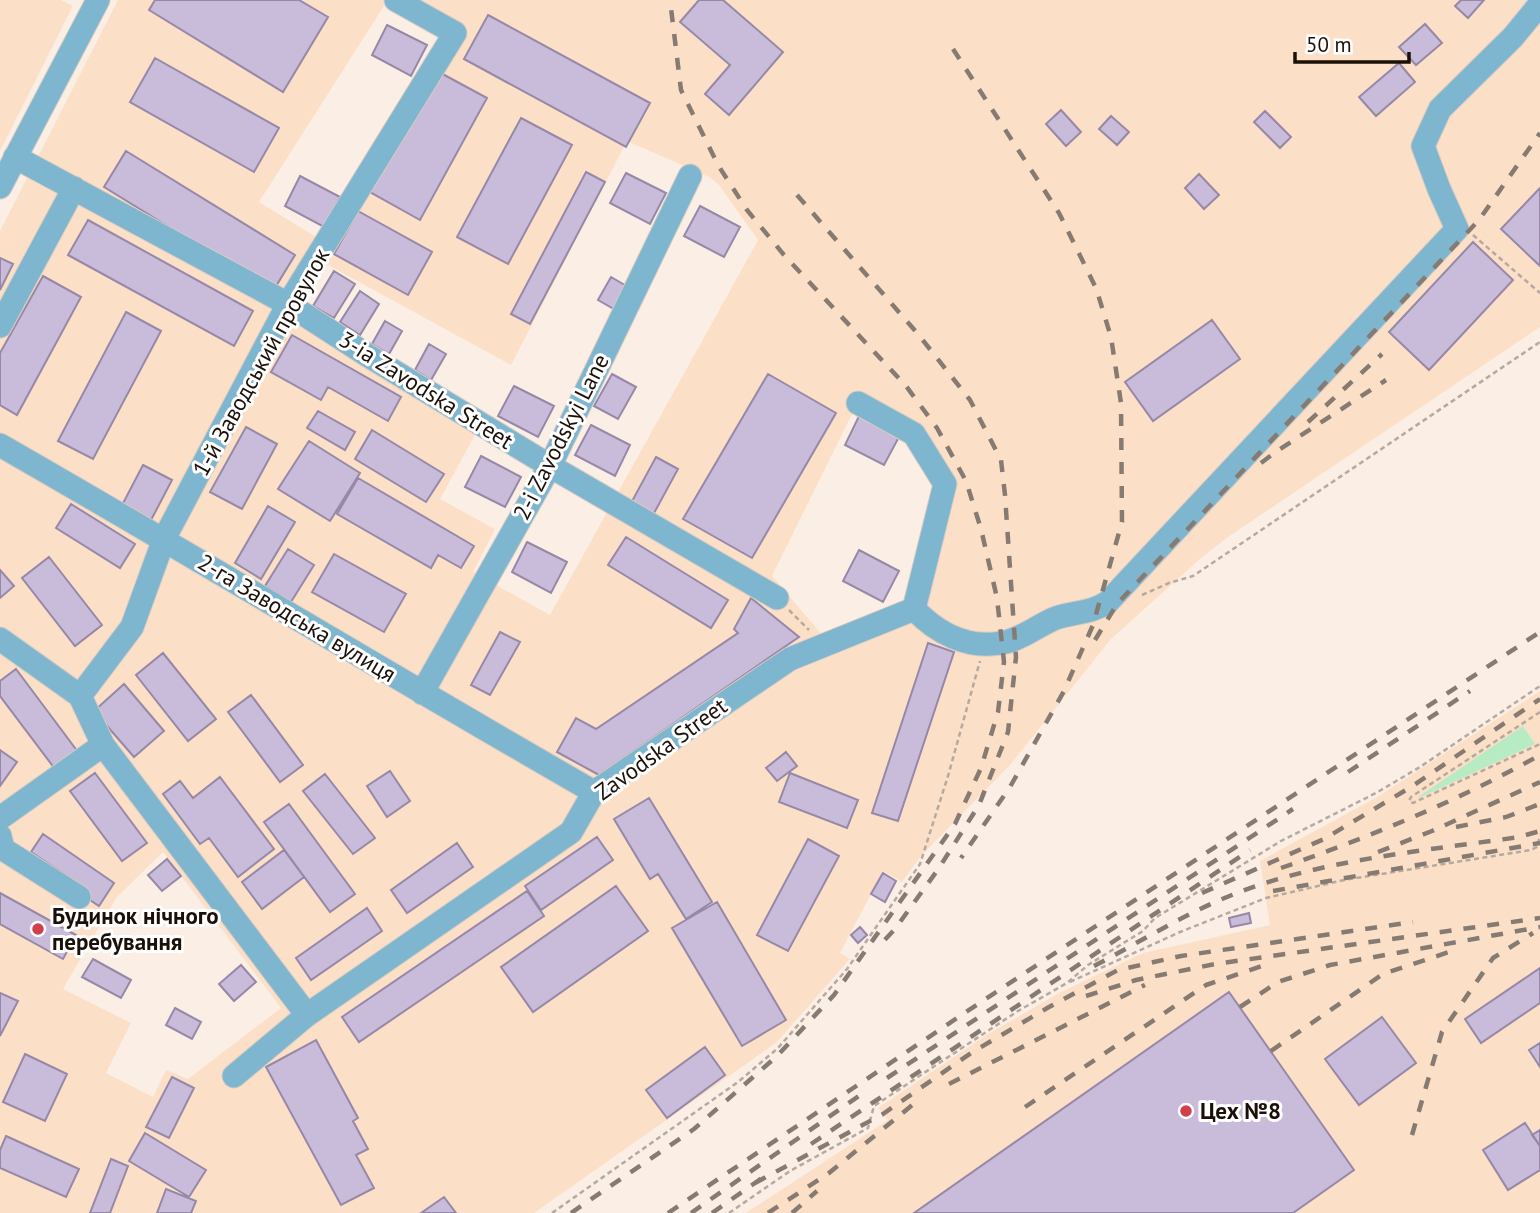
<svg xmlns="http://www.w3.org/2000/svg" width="1540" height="1213" font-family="'PT Sans',sans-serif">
  <rect width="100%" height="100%" fill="#fbefe5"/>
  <path fill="#fcdfc7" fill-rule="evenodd" d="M0,0H61L73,6L0,151Z
    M118,0H1540V327L1228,537L1200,559L1111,639L1010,765L921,856L902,882L883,871L840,953L850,959L776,1043L534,1213H0V231ZM384,6L449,42L326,243L259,202ZM627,141L709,177L719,185L758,240L550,615L473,572L495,529L440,499L481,424L289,304L317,259L511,365ZM857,404L914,434L945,484L914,609L829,643L772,576ZM163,852L281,1008L188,1079L166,1070L153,1097L106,1073L131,1023L63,989L116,898Z
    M1540,691V1213H746L888,1120L878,1108L988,1034L1063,991L1143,953L1270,925L1260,861L1379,796Z"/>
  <path fill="#b7ebc3" d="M1523,726L1535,744L1419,798L1418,797Z"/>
  <path fill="#c9bbda" stroke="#9688a6" stroke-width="2" d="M155,0H299L328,17L283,92L149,10Z
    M699,0H723L783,52L729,115L705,94L730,65L680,22Z
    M1461,0H1484L1468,18L1455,6Z
    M488,15L650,103L626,147L464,59Z
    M1425,24L1442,43L1416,65L1399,47Z
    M387,25L427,45L411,76L372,55Z
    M155,58L279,128L254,172L130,102Z
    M1399,63L1415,82L1376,116L1359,97Z
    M437,71L487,98L420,220L370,192Z
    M1061,110L1081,132L1066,146L1046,124Z
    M1265,111L1291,137L1280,148L1254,122Z
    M1111,116L1129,132L1117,145L1099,129Z
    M521,118L572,145L508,264L457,237Z
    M126,151L295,255L273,291L104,187Z
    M586,172L605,182L530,324L511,314Z
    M626,173L666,193L650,224L610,203Z
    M1199,174L1219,195L1204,209L1185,188Z
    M300,176L340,197L324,227L285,206Z
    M1540,188V266L1501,229Z
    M700,206L740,227L724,257L684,236Z
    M358,211L432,252L408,295L334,254Z
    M88,220L253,311L234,346L68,255Z
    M1473,242L1513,280L1429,370L1389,332Z
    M0,258L13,264L0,290Z
    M334,271L355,284L334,318L313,306Z
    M43,276L81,297L17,415L0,405V353Z
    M611,277L630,288L617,311L598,300Z
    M360,291L379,304L360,335L340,322Z
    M126,312L161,331L93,459L58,441Z
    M1212,320L1240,359L1153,421L1125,382Z
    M385,321L402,331L389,354L372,344Z
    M292,335L401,397L388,421L328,387L321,400L271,372Z
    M429,344L446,354L431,380L415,370Z
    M612,374L636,387L618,419L594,406Z
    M768,374L836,413L752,558L683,519Z
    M514,386L554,406L538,437L498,416Z
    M318,411L355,432L345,450L307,428Z
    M860,414L900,435L884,465L845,445Z
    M591,425L630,445L615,476L575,455Z
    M246,427L277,444L242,509L210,492Z
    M372,430L444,474L426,502L355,459Z
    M309,441L360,473L330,521L278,489Z
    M481,456L521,477L505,507L465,487Z
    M656,457L678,469L653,515L631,503Z
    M143,465L172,480L150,522L121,507Z
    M358,478L474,546L461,568L438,555L431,568L337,514Z
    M71,504L135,544L120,568L56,528Z
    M268,506L295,522L261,579L235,563Z
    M626,537L728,600L711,628L608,565Z
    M527,542L567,562L551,593L512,572Z
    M288,549L314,565L291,602L265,586Z
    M859,550L899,571L883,602L843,581Z
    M334,554L406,594L384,632L312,592Z
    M49,557L102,625L75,646L22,578Z
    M0,570L14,586L0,598Z
    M751,598L799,637L599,775L557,752L576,718L596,729L738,633L734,629Z
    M500,632L520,642L490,695L471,685Z
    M928,643L954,652L898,821L872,813Z
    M163,653L216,719L188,741L136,675Z
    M16,669L78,752L55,769L0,696V681Z
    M124,684L164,731L134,757L94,711Z
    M251,695L303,765L280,782L228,712Z
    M0,750L17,762L0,786Z
    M786,752L797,766L777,781L766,768Z
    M390,771L410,801L387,817L367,786Z
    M95,773L147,843L122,861L70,791Z
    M790,773L858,800L847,828L779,802Z
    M325,774L375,838L353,854L303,791Z
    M220,777L274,849L238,877L209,838L200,844L163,794L180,781L193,798Z
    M649,798L712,902L686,919L658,874L650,879L614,819Z
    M289,804L355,894L330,912L264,822Z
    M43,834L114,883L99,906L84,896L88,890L31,852Z
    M597,837L613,860L541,910L525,886Z
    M808,839L839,856L788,951L757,935Z
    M457,843L473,867L407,913L391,890Z
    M284,850L304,877L262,909L242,882Z
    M167,859L181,876L162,891L148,875Z
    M883,873L896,881L885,902L871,894Z
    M616,886L648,931L533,1012L501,967Z
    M527,891L544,916L359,1042L342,1017Z
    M0,893L76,935L63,959L0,924Z
    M717,902L786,1020L742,1046L672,928Z
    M367,908L382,931L311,980L296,958Z
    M1249,913L1251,923L1231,927L1229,918Z
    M860,927L867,935L858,943L851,935Z
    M93,959L131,980L121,998L82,977Z
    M241,965L256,982L234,1001L219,984Z
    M1540,968V1003L1481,1043L1465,1019Z
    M1229,992L1354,1170L1293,1213H914Z
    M0,993L18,1001L0,1036Z
    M175,1008L201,1022L192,1039L166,1025Z
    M1382,1017L1416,1063L1359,1105L1325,1059Z
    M316,1040L358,1118L353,1121L368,1149L356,1155L374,1188L341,1205L266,1067Z
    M1540,1043V1067L1529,1050Z
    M705,1047L725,1075L667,1118L646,1090Z
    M25,1054L67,1074L45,1121L3,1102Z
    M172,1077L194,1088L169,1138L146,1127Z
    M1525,1123L1540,1146V1170L1508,1190L1483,1150Z
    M1540,1130V1146L1532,1135Z
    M145,1133L206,1170L189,1197L129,1161Z
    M6,1136L79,1169L66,1197L0,1168V1150Z
    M111,1159L128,1166L110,1213H90Z
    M166,1189L196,1201L191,1213H157Z
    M444,1197L456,1213H421Z"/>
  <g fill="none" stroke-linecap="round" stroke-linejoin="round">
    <defs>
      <path id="minor" d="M15,157L288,304L367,355L550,466L777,598
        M0,187L98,0
        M0,326L74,188
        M0,445C199,559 395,678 594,792
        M914,609C937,633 967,649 1001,643C1021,640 1038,625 1056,618C1074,612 1092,613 1108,602L1457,229L1439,189L1423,146L1440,109L1513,37L1540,4
        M0,639L80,696L103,745L307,1015
        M422,693L550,466L690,176
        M80,696L132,627L164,539L288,304L455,33L396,0
        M0,818L103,745
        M0,836L3,849L79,897
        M234,1076L307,1015L571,832L594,792L790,659L914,609L945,484L914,434L858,403"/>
    </defs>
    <use href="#minor" stroke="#d7cbc2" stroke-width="25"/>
    <path stroke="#b5a9a0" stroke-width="2.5" stroke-dasharray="5 3.5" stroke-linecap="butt" d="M1473,235L1540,293
      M1142,595L1169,583L1193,576L1540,342
      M789,610L809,630
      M1540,712L1411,797L1409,801L1413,803L1540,744
      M1070,982L1180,932L1266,898L1344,880L1531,850L1537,847L1540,835
      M552,1213L738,1082L778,1048L847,969L920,864L948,776L980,661
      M729,1213L790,1171L868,1128L874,1106L1018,1011L1067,983L1088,965L1143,931L1155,918L1281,841L1376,793L1420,767L1540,686"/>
    <use href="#minor" stroke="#7eb5cf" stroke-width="23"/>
    <path stroke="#867b72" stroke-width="4.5" stroke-dasharray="12 12" stroke-linecap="butt" d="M953,49L1059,213L1096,288L1111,337L1121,403L1122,522L1093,625L1064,691L1010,787L961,858
      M797,195L918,334L970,400L1001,460L1005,495L1016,657L1008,732L979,805L939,868L895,929L879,946
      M1308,422L1382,354
      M1261,463L1277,451L1386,380
      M1095,640L1117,604L1479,220L1540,133
      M1348,772L1470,691
      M1456,827L1506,817L1540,804
      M1378,852L1432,831L1540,782
      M1281,868C1369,837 1458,801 1540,755
      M1273,891L1540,843
      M1202,893L1324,839L1411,787L1540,699
      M1094,966C1138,943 1181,916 1227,897C1316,860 1423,851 1519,837L1540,831
      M1086,996L1136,980L1215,964L1540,918
      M1240,1007L1278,982L1330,965L1540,927
      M1271,1051L1383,974L1449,952
      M887,1078L1293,809
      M949,1084L1145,985
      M1025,1107L1206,985L1268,964
      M1412,1135L1442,1032L1493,958L1533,933
      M811,1144L1250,850
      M755,1183L883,1114L971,1053L1049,1007L1118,970L1181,956L1413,922
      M571,1213L694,1129L777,1056L834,995L955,824L981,768L998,712L1004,662L997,598L981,529L966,481L937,428L906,386L784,255L747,210L718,165L681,90L670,0
      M668,1213L963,1014L1540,632
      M691,1213L866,1091
      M712,1213L762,1178
      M768,1213L829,1173L916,1102
      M792,1213L817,1191"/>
  </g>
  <g fill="#d0404a" stroke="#fff" stroke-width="2.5">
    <circle cx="38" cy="929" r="7"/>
    <circle cx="1186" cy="1111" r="7"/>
  </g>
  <g text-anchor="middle" stroke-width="6" stroke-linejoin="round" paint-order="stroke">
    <g font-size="23" fill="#1a1008" stroke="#fff">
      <text transform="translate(261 362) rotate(-61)" y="8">1-й Заводський провулок</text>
      <text transform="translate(426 390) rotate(32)" y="8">3-ia Zavodska Street</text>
      <text transform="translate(561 437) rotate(-63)" y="8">2-i Zavodskyi Lane</text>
      <text transform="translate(297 618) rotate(31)" y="8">2-га Заводська вулиця</text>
      <text transform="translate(661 749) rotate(-36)" y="8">Zavodska Street</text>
    </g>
    <g font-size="23" font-weight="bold" fill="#1a1008" stroke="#fff" text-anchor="start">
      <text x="52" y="924">Будинок нічного<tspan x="52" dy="26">перебування</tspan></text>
      <text x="1200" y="1119">Цех №8</text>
    </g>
  </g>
  <path d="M1295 52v10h114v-10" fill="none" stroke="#1a1008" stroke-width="3.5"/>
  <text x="1306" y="52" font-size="21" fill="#1a1008" stroke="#ffffff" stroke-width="5" paint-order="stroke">50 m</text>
</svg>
